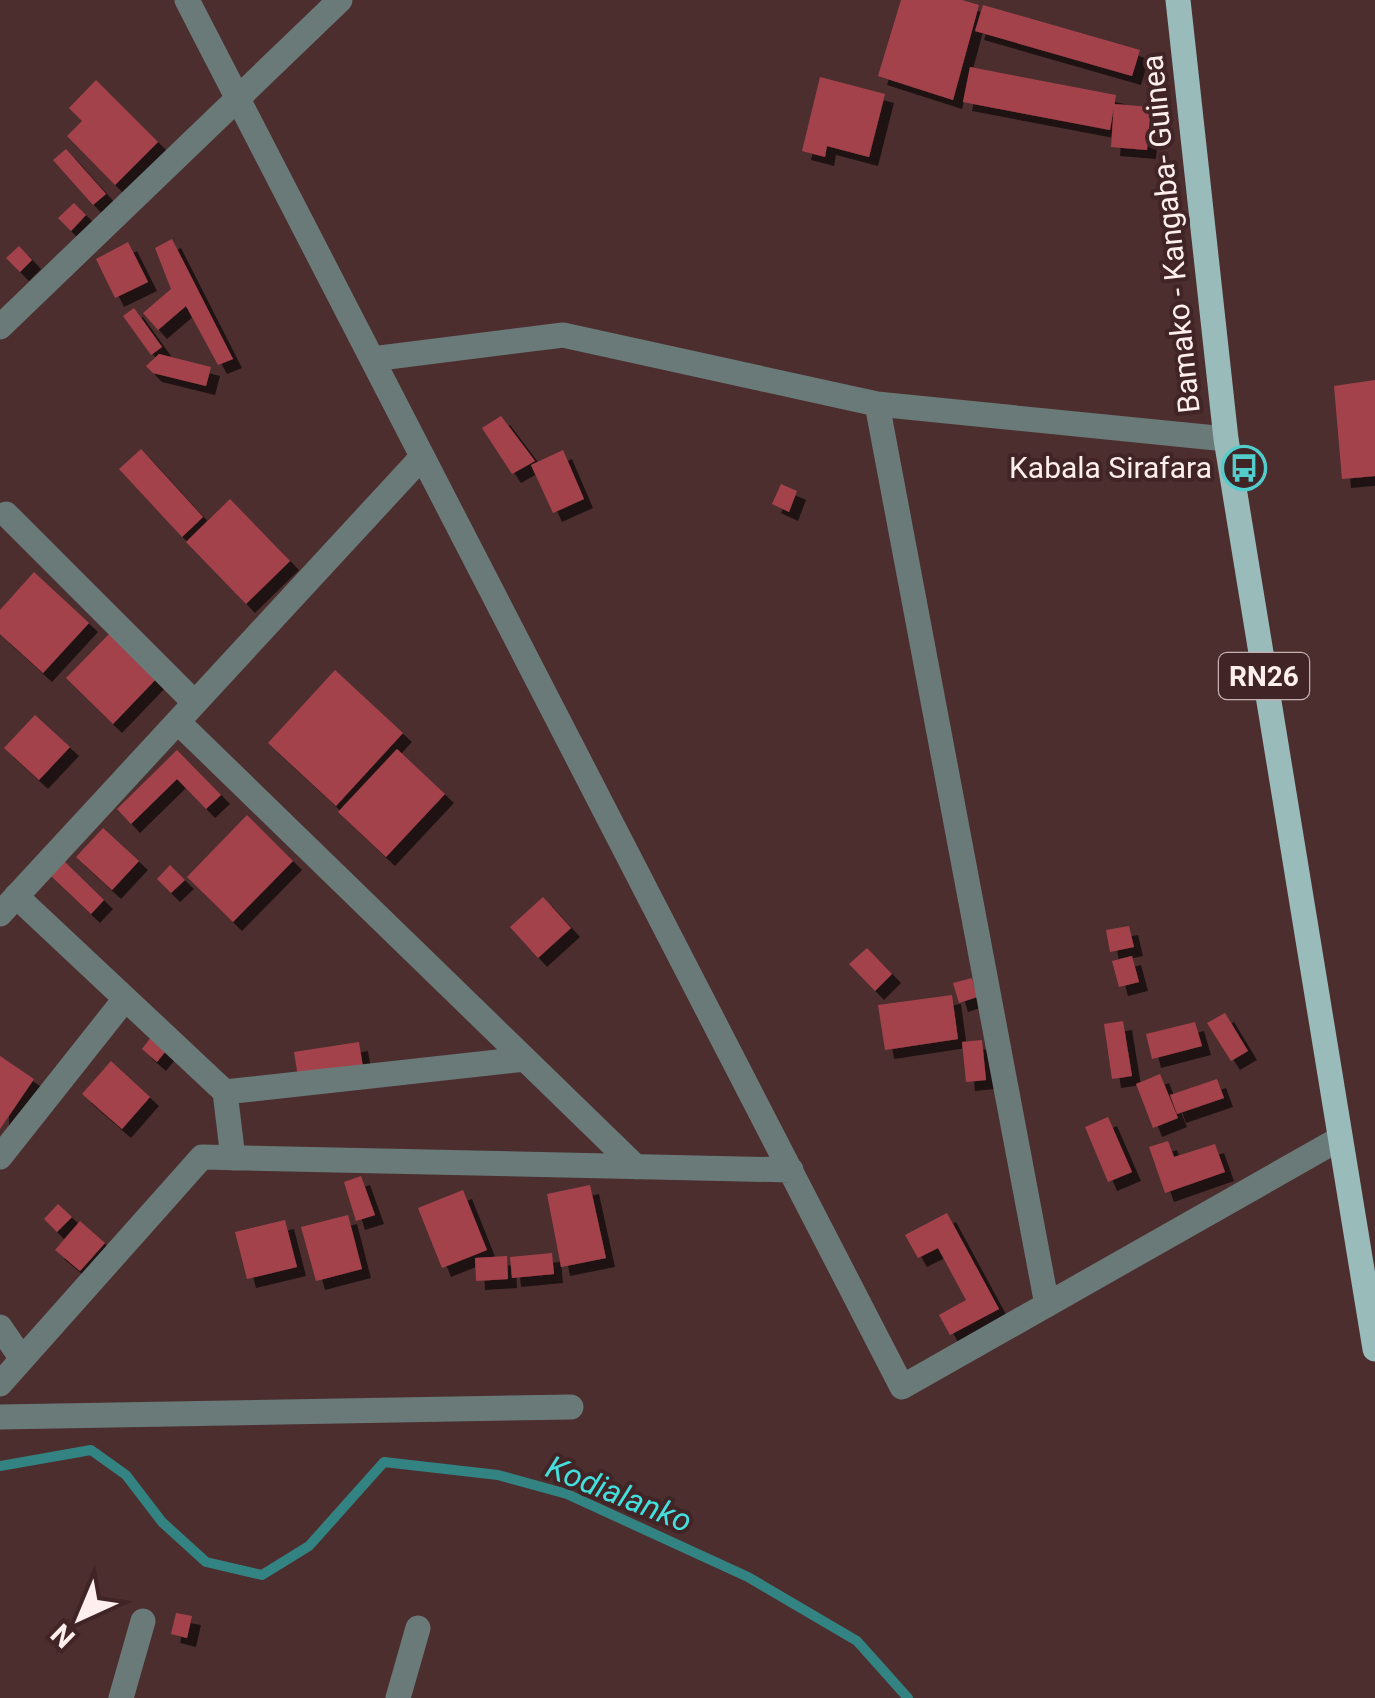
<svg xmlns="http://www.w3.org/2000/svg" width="1375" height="1698" font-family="Roboto,sans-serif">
  <defs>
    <filter id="shadow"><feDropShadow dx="9" dy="9" stdDeviation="0" flood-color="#0009"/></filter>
  </defs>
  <rect width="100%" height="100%" fill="#4c2e2f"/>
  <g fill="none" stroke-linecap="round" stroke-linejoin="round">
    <path stroke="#338382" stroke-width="10" d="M0,1466L91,1450L126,1475L162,1522L206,1562L262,1575L309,1546L384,1462L498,1475L567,1494L748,1577L857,1641L908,1698"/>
  </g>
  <path fill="#a4434b" filter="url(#shadow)" d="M901,0H962L979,5L953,100L878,76Z
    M983,5L1140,50L1132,76L975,31Z
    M970,67L1116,95L1110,130L963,102Z
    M820,77L885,94L869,157L827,146L825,157L802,151Z
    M96,80L158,142L115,185L67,136L82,121L69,108Z
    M1114,104L1151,107L1147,150L1111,147Z
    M66,149L106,194L93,205L53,160Z
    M74,203L86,215L71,231L58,218Z
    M172,239L233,359L218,365L186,306L158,330L143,313L171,289L155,248Z
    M128,242L148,282L115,298L96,259Z
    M19,246L32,260L20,272L6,258Z
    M134,308L162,347L151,355L123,316Z
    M159,354L211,367L206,386L153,373L146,366Z
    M1375,380V476L1342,479L1334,386Z
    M501,416L535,461L512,474L482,428Z
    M141,449L203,517L182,537L119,469Z
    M563,450L584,499L553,513L531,465Z
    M781,484L797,491L789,512L772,504Z
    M230,499L290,561L246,604L186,542Z
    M34,572L89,623L43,673L0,634V610Z
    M113,630L159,676L113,724L66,678Z
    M335,670L403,733L336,806L268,743Z
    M35,715L70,747L39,780L4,748Z
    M397,749L445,794L386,857L338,812Z
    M177,750L221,795L206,809L177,779L131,824L117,809Z
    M247,815L293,861L233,922L187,877Z
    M103,828L139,861L112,890L76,857Z
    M64,861L104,900L91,914L50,875Z
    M170,865L185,880L171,893L157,879Z
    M543,897L571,928L538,958L510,927Z
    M1129,926L1134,947L1110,952L1106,930Z
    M867,948L892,974L875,991L849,964Z
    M1132,956L1139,982L1119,987L1112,961Z
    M972,978L977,997L959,1003L953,983Z
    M952,995L958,1039L885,1050L878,1005Z
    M1225,1013L1248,1051L1231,1061L1207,1023Z
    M1123,1021L1132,1076L1112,1079L1104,1024Z
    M1195,1022L1202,1046L1152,1059L1146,1034Z
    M161,1024L177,1037L157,1062L142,1049Z
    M982,1040L986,1080L966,1082L962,1042Z
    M359,1042L363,1067L298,1077L294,1052Z
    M0,1056L34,1079L0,1129Z
    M111,1061L150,1097L122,1129L82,1094Z
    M1160,1074L1178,1118L1153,1128L1136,1084Z
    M1217,1079L1224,1098L1177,1114L1170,1095Z
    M1108,1117L1132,1172L1108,1182L1085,1127Z
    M1168,1141L1174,1157L1215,1144L1225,1172L1165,1193L1149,1147Z
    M361,1176L375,1215L356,1221L344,1182Z
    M590,1185L606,1258L561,1267L547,1194Z
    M463,1190L487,1250L442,1268L418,1208Z
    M58,1204L72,1217L57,1232L44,1219Z
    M947,1213L999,1309L950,1335L939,1315L966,1300L938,1248L918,1258L905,1235Z
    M348,1215L362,1269L316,1281L301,1227Z
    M285,1220L297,1267L247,1279L235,1232Z
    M80,1221L105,1243L80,1271L55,1250Z
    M552,1253L554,1274L512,1278L510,1257Z
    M507,1256L508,1279L476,1281L475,1258Z
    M176,1613L192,1616L187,1638L171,1634Z"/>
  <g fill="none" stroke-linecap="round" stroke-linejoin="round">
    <path stroke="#697a79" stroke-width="25" d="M187,0L902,1387L1339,1139
      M0,327L340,0
      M372,359L563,335L877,404L1226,439
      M877,404L1047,1305
      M6,514L195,703
      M178,722L636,1167
      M16,896L225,1092L233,1158
      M0,914L422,457
      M225,1092L525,1059
      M0,1157L125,999
      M0,1327L22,1359
      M0,1384L202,1157L791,1170
      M0,1417L571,1407
      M121,1698L143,1621
      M398,1698L418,1628"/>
    <path stroke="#99bbba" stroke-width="25" d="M1178,0L1226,439L1375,1349"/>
  </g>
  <defs>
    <symbol id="bus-ring" viewBox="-11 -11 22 22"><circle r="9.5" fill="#412425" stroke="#53cdcb" stroke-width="1.5"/><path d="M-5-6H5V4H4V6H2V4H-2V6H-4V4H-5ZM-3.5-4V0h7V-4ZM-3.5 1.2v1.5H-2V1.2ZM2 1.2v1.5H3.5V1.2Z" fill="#53cdcb"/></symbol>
  </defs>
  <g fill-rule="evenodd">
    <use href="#bus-ring" x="1219" y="443" width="50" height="50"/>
  </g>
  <g text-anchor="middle" stroke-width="8" stroke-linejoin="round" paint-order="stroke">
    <rect fill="#412425" stroke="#c6b1b2" stroke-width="2.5" x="1219" y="653" width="90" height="46" rx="8"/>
    <g font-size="28" font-weight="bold" fill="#fee">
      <text x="1264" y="686">RN26</text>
    </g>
    <g font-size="30" fill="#fee" stroke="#412425">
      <text transform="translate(1171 234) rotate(-96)" y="10">Bamako - Kangaba- Guinea</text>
    </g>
    <g font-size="30" fill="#fee" stroke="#412425" text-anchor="end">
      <text x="1212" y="478">Kabala Sirafara</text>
    </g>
    <g font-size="32" font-style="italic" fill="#43e0de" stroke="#412425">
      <text transform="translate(619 1494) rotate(22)" y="11">Kodialanko</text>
    </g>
  </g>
  <g transform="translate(80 1618) rotate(224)" stroke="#412425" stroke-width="8" paint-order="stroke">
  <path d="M0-8L18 38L0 25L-18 38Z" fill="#ffeeee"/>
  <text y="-15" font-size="28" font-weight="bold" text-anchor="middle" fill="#ffeeee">N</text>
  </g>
</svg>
